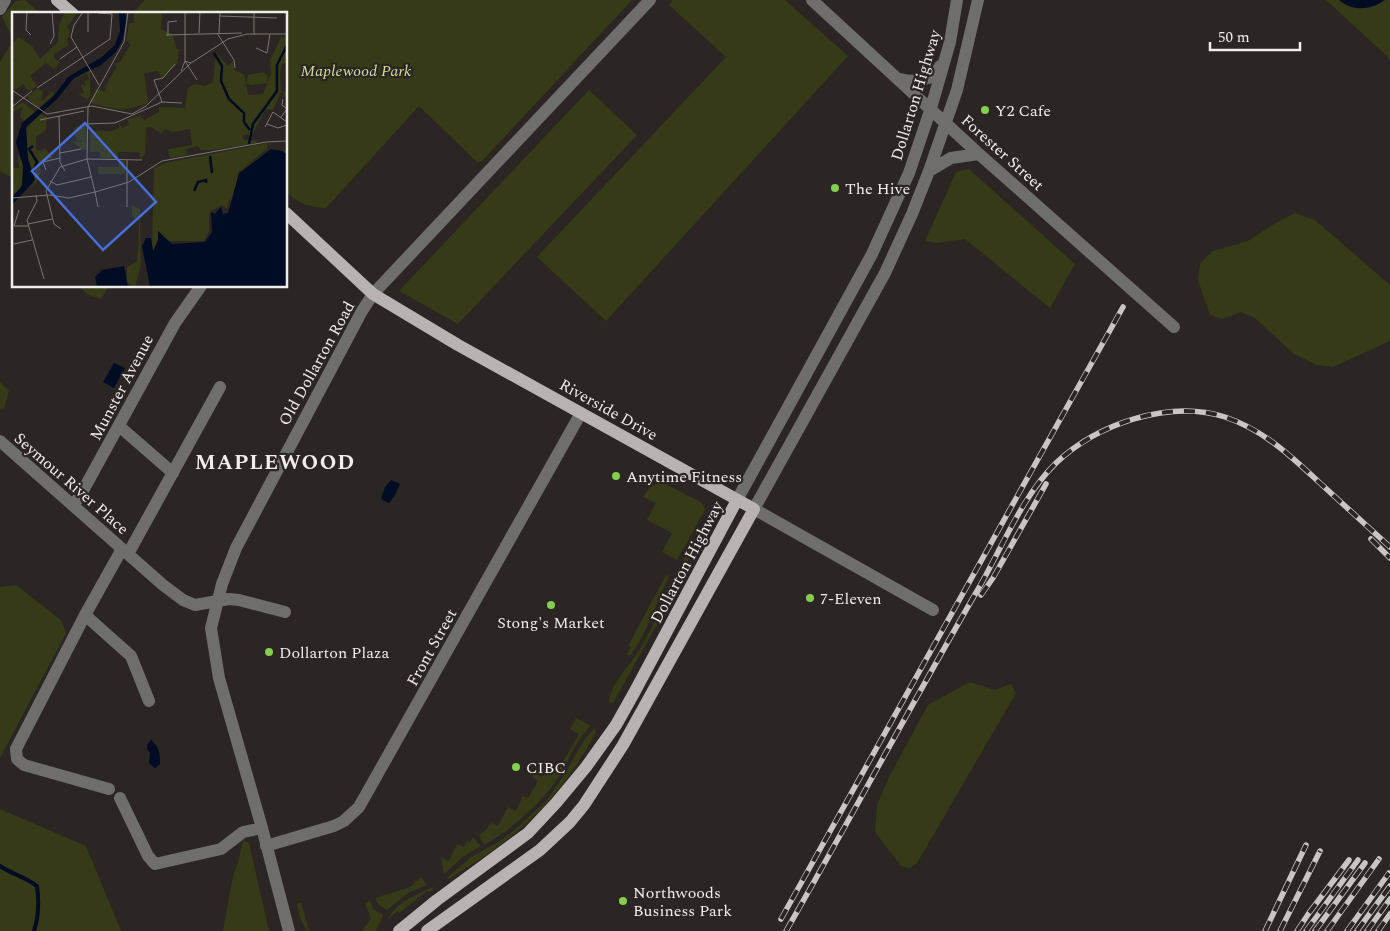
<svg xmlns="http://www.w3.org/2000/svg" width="1390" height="931" font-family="Spectral,serif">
  <rect width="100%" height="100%" fill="#2b2623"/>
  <path fill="#373a17" d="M25,0L41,14H14V37L11,35L2,17L16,1Z
    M145,0H632L482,161L477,162L419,106L326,208C310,208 298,203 286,192V14H132Z
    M673,0H785L848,56L606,321L537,257L726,57L669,5Z
    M1326,0H1390V59Z
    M12,42L14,43V179L0,171V62Z
    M589,90L637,135L458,324L399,291Z
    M969,169L1075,264L1050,308L965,239L936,243L925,241L956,172Z
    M1295,213L1315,220L1390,285V341L1333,367L1317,365L1294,354L1255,318L1241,312L1222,319L1210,315L1198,280L1200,263L1213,251L1248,241L1274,224Z
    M78,286H109L101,299L89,295Z
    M0,382L9,391L4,408L0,409Z
    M662,482L702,503L705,510L677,560L662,552L672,533L647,520L656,503L643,497L651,486Z
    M698,532L703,533L679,577L677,576L672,587L668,589Z
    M666,575L669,576C656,603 648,632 630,656L627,654L631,647L628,646Z
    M16,585L61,620L66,633L0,758V587Z
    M674,588L677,589L613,703L609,702C611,683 628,668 638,652C650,633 659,612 667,592H671Z
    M970,682L994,690L1011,684L1016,693L917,863L910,868L901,866L875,832L877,805L889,777L928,705Z
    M576,718L591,726C573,742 568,766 554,784C536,808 510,830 484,845L479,835L486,830L491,823L498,826L508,807L516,811L523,796L528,798L538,781L529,774L531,771L542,777L549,768L557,772L579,734L570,729Z
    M595,728L596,732C573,776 541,815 500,845C484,857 466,868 449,879L447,878L471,857L497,843L511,833L547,800L566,772L584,740Z
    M0,809L86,846L121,931H0Z
    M473,837L481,846L464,856L444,874L441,857L449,861L457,844L464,847L467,841L470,842Z
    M243,840L249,843L269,931H223L233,876L238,863Z
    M421,877L427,885L408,893L387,910L378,904L375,899L378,897L410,887Z
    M433,887V890L429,892L427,891L399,913L397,911L388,920C394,903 418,894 433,887Z
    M370,901L374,910L383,915L376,931H362L371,919L365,903Z
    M301,902L309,931H307L300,918L297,904Z"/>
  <path fill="#000c23" d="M1339,0H1385C1370,10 1354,12 1339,0Z
    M114,363L125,368L114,388L103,382Z
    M391,480L400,484L395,495L389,503L381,499L385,487Z
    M151,740C160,747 160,755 160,764L155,768L149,763L150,753L147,749V745Z"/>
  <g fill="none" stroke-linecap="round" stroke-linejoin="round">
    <path stroke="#000c23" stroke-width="4" d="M0,866C12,874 25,877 37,886C39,901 39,916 34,931"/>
    <path stroke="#706d6d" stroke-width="12" d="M812,0L979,154L1174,327
      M0,9L5,0
      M900,79C914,82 920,81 934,76L940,66
      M929,171L951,158L979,154
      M119,426L173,473
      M0,441L163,585L183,600L195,605L229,599L239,600L285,612
      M737,500L872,254L909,173L931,108L950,42L957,0
      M73,505L80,496L175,323L201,286
      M128,554L220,387
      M933,610L754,509L885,273L912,214L929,171L957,90L978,0
      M85,615L131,656L149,701
      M109,789L24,765L17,759L16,749L85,615L122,549
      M120,798L148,856L155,864L221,849L243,832L262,828
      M266,846L334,826L344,821L359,807L581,413
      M289,931L262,828L219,678L211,628L222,584L236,548L362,311L373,294L650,0"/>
    <path stroke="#b9b2b3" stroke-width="12" d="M57,0L73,14
      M286,213L373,294L458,345L754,509L623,745L584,805L570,822L540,850L427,931
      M399,931L437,900L528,833L556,803L586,767L616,725L634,693L737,500"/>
    <defs>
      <path id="rail" d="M1371,539L1390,558
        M981,595L993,578L1046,484
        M781,919L1123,307
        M786,931C851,818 912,703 977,591C1001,550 1022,496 1056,463C1097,424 1169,399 1225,417C1264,430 1292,457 1321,484C1344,505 1367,526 1390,547
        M1265,931L1306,845
        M1280,931L1320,851
        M1297,931L1309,913L1349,860
        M1306,931L1358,860
        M1315,931L1365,863
        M1327,931L1379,859
        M1347,931L1389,873
        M1357,931L1390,886
        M1367,931L1390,899
        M1378,931L1390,914"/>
    </defs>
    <use href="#rail" stroke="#c8c5c3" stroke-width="5.5"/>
    <use href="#rail" stroke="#2b2623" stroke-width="4" stroke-dasharray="11" stroke-linecap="butt"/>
  </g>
  <g fill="#84cf4d" stroke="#2b2623" stroke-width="2">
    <circle cx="985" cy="110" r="5"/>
    <circle cx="835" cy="188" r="5"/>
    <circle cx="616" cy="476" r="5"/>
    <circle cx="810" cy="598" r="5"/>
    <circle cx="551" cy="605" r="5"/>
    <circle cx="269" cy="652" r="5"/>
    <circle cx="516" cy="767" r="5"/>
    <circle cx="623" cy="901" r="5"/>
  </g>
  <g text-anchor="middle" stroke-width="4.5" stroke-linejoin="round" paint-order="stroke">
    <g font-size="16" font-style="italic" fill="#d4dc9c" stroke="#2b2623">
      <text x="356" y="76">Maplewood Park</text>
    </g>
    <g font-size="16" fill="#f0edeb" stroke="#2b2623">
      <text transform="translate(915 95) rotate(-73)" y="6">Dollarton Highway</text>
      <text transform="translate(1003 152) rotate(42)" y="6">Forester Street</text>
      <text transform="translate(316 363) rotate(-61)" y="6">Old Dollarton Road</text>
      <text transform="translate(121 387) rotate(-62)" y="6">Munster Avenue</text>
      <text transform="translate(609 409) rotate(29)" y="6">Riverside Drive</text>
      <text transform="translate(72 483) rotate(41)" y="6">Seymour River Place</text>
      <text transform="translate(686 562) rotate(-62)" y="6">Dollarton Highway</text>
      <text transform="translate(431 647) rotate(-61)" y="6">Front Street</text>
    </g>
    <g font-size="16" fill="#f0edeb" stroke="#2b2623" text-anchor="start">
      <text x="995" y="116">Y2 Cafe</text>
      <text x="845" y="194">The Hive</text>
      <text x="626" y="482">Anytime Fitness</text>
      <text x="820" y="604">7-Eleven</text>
      <text x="551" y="628" text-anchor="middle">Stong's Market</text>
      <text x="279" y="658">Dollarton Plaza</text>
      <text x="526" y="773">CIBC</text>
      <text x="633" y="898">Northwoods<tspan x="633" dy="18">Business Park</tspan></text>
    </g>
    <g font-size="21" font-weight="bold" letter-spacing="1" fill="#f0edeb" stroke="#2b2623">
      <text x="275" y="469">MAPLEWOOD</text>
    </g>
  </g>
  <g transform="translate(12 12)">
    <rect width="275" height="275" fill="#2b2623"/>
    <path d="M53,0H66L55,15L58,20L55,29L57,33L42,42V46L48,50L42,57L34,51L18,64L25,74L17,79L11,72L4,78L0,76V51L9,44L0,50V32L6,25L20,34L28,47L46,30L47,13ZM122,0H150L149,17L160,22L165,37L171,38L166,39V51L150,66L146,59L132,61L136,90L134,92L111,98L81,92L78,89L85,77L97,81L93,79L95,72L104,56V53L100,52L108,50L119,32L114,29L117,11H122ZM269,25H275V51L269,52L268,64L269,79L275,80V82L272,85V81L269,80L261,98L254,97L238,127L236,122L230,124L232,128L246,129L244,131L202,138H189L186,134L174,137L175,143L158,146L156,137L180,133L178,117L161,120L153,117L149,121L138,115L134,116L133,142L129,147L127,140H106V147L88,146V140H78V119H99L107,116V111L110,116L117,112L115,107L128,104L132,108L147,100V95L173,96L176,76L182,72L193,74L201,70L204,41L216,54L221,49L222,58L232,62L236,83L251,82L259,62L258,49ZM78,57V84L75,87L66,82L72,81L69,72L74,74L72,69L77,68L75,61L57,72ZM251,60L256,64L255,71L239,73L234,71L236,63ZM25,77L31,79L29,90L39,81L37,79L43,81L26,97L15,85ZM11,90L23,100L12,109L8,105L10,95L0,101V97ZM28,102L35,105L34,118L24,125V137L28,139L33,136L41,146L26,151L29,159L24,171L17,177L22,171L12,125L14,117ZM74,112L75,137L70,138L60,129L67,130L73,128L65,129L62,116ZM255,131V137L227,159L224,168L229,158L259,137L275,139V162L216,201L218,196L219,182L215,197L210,193L197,200V219L192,229H156L154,252L140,238L142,156L153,151ZM6,142L12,154L11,168L7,179L0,183V156H7ZM107,149H113V162H86V155H107ZM120,193L128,197L129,253L123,275L115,270V255L125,250L127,230V208L120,205Z" fill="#373a17"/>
    <path d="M107,0H113L114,10L111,27L104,40L89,53L62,66L45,87L14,115L16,147L23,168L0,193V185L10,174L11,154L4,130L10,111L41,85L56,65L90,45L103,33L108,19ZM259,137L271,139L275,143V275H138L130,234L134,226H139L141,239L146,228V219L160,232L193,230L200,220L199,200L203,202L209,195L211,202L216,201L227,161ZM112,254L116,275H85L83,265L90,258Z" fill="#000c23"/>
    <path fill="none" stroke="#000c23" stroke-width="2.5" d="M202,41L210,54L209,69L217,87L232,101V110L238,118M237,132L241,112L265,79V53L275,33M198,144L200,161M21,161L25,150L17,137L21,134M182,179L186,170L194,168V171"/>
    <path fill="none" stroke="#7a7673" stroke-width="1" d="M15,0L14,18L19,23M71,0L62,13L59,25L87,73M173,0V49L185,68M242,0V23M208,4L265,6M76,20V0M187,21L188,0M205,21L222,48L223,56M207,21L208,0M154,23L230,21M156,23V10L165,9M38,32L42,24L40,0M244,36L255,41L258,22M48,47L65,35M169,59L173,49L179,51M25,76L98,27L100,2L86,1M0,78L35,102L80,94L120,102L134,94L179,51L216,27L235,22H275M150,90L142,68L151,66L163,52M0,95L20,79M76,95L112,30L116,0M47,104L48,150L53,159M269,105L275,97L270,93L271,87M28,108L72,99M72,112L103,111L150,90L170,91M255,112L266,116L275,113M253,115L261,100L275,110M48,141L69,137M34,158L31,150L48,146M38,169L45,173L79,165M24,183L25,189L15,208L32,267M0,186L37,183L57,186L83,180L75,147L76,95M86,195L83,180L117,170L150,149L254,130L275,129M115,195V148M7,198L2,214H16M16,212L40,207M49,217L42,212L34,179L48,155L75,147L130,148M2,232L20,228"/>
    <path fill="#476edc" fill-opacity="0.15" stroke="#476edc" stroke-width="2.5" d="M73,111L144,190L91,238L20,159Z"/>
    <rect width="275" height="275" fill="none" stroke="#f0edeb" stroke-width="2.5"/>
  </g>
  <path d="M1210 42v8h90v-8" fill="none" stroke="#f0edeb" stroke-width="2.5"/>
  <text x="1218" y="42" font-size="15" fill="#f0edeb" stroke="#2b2623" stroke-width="4" paint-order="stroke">50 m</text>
</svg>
